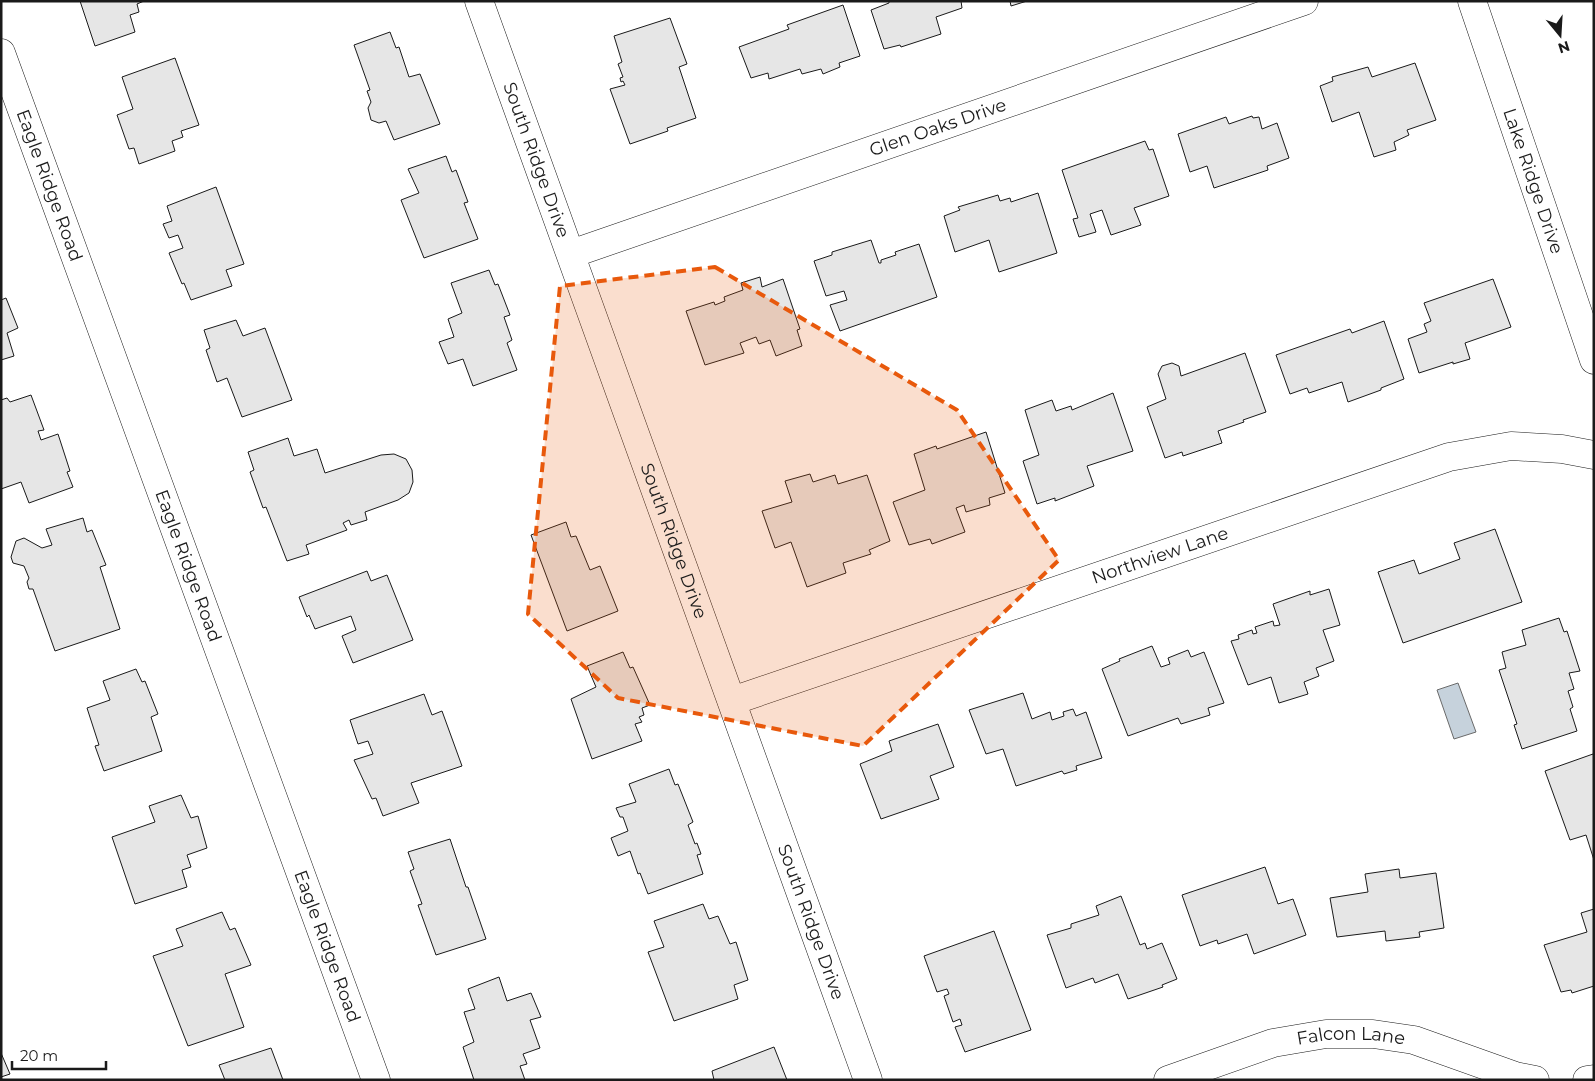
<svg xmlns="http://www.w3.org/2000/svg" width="1595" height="1081" font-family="Montserrat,sans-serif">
  <rect width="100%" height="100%" fill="#fff"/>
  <path fill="#c6d2dc" stroke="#6a6a6a" d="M1458,683L1476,732L1454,739L1437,690Z"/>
  <path fill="#e6e6e6" stroke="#1a1a1a" d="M80,1H144L137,4L139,12L130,15L135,32L95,46Z
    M889,1H961L962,8L936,17L941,34L901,47L900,45L884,49L871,10L889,3Z
    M1010,1H1027L1011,6Z
    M843,5L860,56L839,63L840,67L823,74L821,69L802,74L800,69L769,79L768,73L751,78L739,47L789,29L787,25Z
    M670,18L687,64L679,67L696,118L667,128L668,131L630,144L610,89L625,85L623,81L621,82L620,78L623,77L618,64L622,62L614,36Z
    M390,32L396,48L399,47L409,77L420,74L440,124L394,140L386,121L379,123L371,120L368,108L371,102L367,91L370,90L354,45Z
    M175,58L199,125L181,131L183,137L172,141L175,151L139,164L134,148L129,149L117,115L133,109L122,77Z
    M1415,63L1436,120L1407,130L1409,135L1394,142L1396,150L1374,157L1359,112L1332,122L1320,86L1333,81L1332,77L1368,67L1372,77Z
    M1252,116L1253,118L1259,117L1262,129L1277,123L1289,158L1267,166L1268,170L1214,188L1207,166L1190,172L1178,134L1226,117L1229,124Z
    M1145,141L1149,150L1153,149L1169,196L1134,208L1141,225L1111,235L1102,210L1090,214L1096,232L1079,237L1073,219L1078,218L1062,170Z
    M446,156L452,172L456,170L468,202L464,203L478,239L424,258L401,200L419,193L408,169Z
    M216,187L244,264L226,270L232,286L191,300L184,283L182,284L169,253L183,248L178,235L169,238L163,224L172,221L167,206Z
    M1038,193L1057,253L999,272L989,240L955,252L944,216L960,210L958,207L998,195L1000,201L1010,198L1011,202Z
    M871,240L879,263H881V260L896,255L895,252L919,244L937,297L840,331L830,305L847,300L844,291L826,296L814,261L832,255V252Z
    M489,270L495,285L498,284L510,315L504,317L512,340L507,343L517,370L473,386L463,359L448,364L439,342L454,337L448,319L462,313L451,283Z
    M760,277L762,287L783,279L800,329L797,330L802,346L776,356L770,340L759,344L756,337L740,343L744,353L705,365L686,311L714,302L715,305L725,301L724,297L743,290L741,283Z
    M1493,279L1511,327L1465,343L1470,359L1453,364V362L1419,373L1408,339L1427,332L1424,324L1431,321L1424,303Z
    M6,298L18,328L7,333L14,356L1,360V300Z
    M236,320L243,336L265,328L292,400L242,417L227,378L217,382L206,350L210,348L204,330Z
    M1384,321L1404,379L1381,388V390L1348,402L1342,382L1309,393L1307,388L1290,394L1276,355L1350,329L1352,333Z
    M1245,353L1266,412L1243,420L1244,422L1218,431L1222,443L1183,456L1182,452L1165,458L1147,407L1166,399L1158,374L1162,366L1172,363L1179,366L1181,376Z
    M1113,393L1133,451L1087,466L1094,486L1055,501V498L1037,504L1023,461L1039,455L1025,410L1052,400L1056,411L1071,406L1072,410Z
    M31,395L44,430L38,431L41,440L58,434L70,471L67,472L73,487L29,503L21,482L1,489V400L7,398L10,402Z
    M986,432L1005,493L989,498L990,505L966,512L964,505L956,508L965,532L932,544L930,539L909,545L893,502L925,490L914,454L936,446L937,449Z
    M288,438L294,456L317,449L325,473L381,455L394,454L406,459L412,470L413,482L409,493L398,500L365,512L367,520L351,525L349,520L343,523L347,530L306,545L309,554L287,561L266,507L263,508L250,472L254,470L248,452Z
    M810,474L813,482L835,475L838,484L867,475L890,541L869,550L871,554L843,563L846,573L807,587L791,542L775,548L762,511L792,502L785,481Z
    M83,518L87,532L92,530L106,565L100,567L120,629L55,651L33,589H29L27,582L29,578L24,566L13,563L11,557L16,541L24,538L42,548L52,545L46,529Z
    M566,522L571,537L576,536L590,570L600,566L618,611L567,631L531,535Z
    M1495,529L1522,602L1403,643L1378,572L1414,560L1419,574L1460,559L1454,543Z
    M367,571L371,581L387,575L413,640L353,663L342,636L356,630L351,616L315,629L309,615L307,617L299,597Z
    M1329,589L1340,625L1323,630L1334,661L1316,668L1319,676L1304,682L1308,694L1279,703L1271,677L1248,685L1231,641L1239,639L1238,635L1252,630L1253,634L1257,633L1255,627L1273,621L1274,626L1280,625L1273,604L1310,591V595Z
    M1559,618L1564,632L1567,631L1580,671L1569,673L1574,689L1568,691L1573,707L1570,709L1577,731L1522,749L1514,725L1517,724L1499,670L1506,668L1502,652L1526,645L1522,630Z
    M1152,646L1161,667L1170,664L1168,658L1188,650L1191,657L1204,652L1224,703L1208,708L1210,715L1181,724L1178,718L1128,736L1102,669L1120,661L1119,659Z
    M623,652L630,668L633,667L650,705L642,708L644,715L639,717L642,722L635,724L642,741L592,759L571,699L596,687L587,666Z
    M136,669L142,682L145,681L158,714L151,717L162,751L104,771L95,746L99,745L87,708L110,700L103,681Z
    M1023,693L1032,719L1050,712L1052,720L1064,716L1063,712L1073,709L1076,716L1086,712L1102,758L1076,766L1077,770L1064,774L1062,771L1016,786L1003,749L986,754L969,710Z
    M424,694L432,715L442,711L462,766L411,783L419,803L383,816L376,798L372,799L354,760L373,754L368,741L358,744L350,720Z
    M938,724L954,767L930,776L939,799L881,819L860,764L892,751L889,741Z
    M1593,754L1594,757V860L1586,835L1570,840L1545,771Z
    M669,769L675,785L678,784L693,822L688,825L695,844L697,843L701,854L697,855L703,874L648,894L640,873L638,874L630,851L618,856L611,838L628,831L623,817H620L616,808L636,802L629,784Z
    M181,795L191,818L198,816L207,848L187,855L191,867L182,870L187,887L135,904L112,837L155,822L149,806Z
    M450,839L466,887H468L486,939L436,955L418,905L422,904L410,871L414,869L408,852Z
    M1265,867L1278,904L1293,899L1306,935L1254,954L1247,934L1218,944L1217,940L1200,946L1182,895Z
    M1399,869L1400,878L1436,873L1444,928L1419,932L1420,937L1386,941L1385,931L1337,937L1330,898L1368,892L1365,874Z
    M1121,896L1140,945L1145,943L1147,949L1162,943L1177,979L1162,985L1163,987L1128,999L1118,974L1095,983L1093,978L1066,988L1047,935L1071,928V924L1099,915L1096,906Z
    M703,904L709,919L718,916L730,944L736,942L748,980L734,985L738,999L674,1021L648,952L664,947L654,921Z
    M1594,909V986L1572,993L1571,990L1561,992L1544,945L1587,932L1581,913Z
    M222,912L230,930L235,928L251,965L225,974L244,1027L188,1046L153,956L183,946L176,929Z
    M994,931L1031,1030L965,1052L955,1027L962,1025L960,1019L953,1022L944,996L949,994L947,989L937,992L924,956Z
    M499,977L507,1001L531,993L541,1017L530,1020L540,1048L523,1054L527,1064L520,1066L525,1080H474L463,1047L474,1042L464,1012L475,1009L468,989Z
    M774,1047L787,1080H714L712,1071Z
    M271,1048L283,1080H225L219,1065Z
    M1,1053L10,1074L1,1077Z"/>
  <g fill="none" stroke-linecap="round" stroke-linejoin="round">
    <defs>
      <g id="street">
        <path id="s1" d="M479,1L868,1080"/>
        <path id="s2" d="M1472,1L1594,360"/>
        <path id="s3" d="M1,53L376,1080"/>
        <path id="s4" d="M571,254L1304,1"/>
        <path id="s5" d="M732,701L1449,457L1511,446L1562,449L1594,455"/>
        <path id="s6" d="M1168,1080L1273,1043L1326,1034H1373L1414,1040L1515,1076L1535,1080"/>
        <path d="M1587,1080L1594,1079"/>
      </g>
    </defs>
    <use href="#street" stroke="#1a1a1a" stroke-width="29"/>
    <use href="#street" stroke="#fff" stroke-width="28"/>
  </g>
  <path fill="#e8590c" fill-opacity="0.2" stroke="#e8590c" stroke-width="4" stroke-dasharray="10 6" stroke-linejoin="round" d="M715,267L957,410L1059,560L863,746L618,698L528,614L560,286Z"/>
  <g text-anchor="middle" stroke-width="4" stroke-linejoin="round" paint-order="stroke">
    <g font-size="18" fill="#1a1a1a" stroke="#fff">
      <text dy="6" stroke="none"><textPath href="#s4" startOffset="388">Glen Oaks Drive</textPath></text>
      <text dy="6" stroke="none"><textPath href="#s1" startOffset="169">South Ridge Drive</textPath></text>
      <text dy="6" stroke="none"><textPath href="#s2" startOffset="190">Lake Ridge Drive</textPath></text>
      <text dy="6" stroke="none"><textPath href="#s3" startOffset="141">Eagle Ridge Road</textPath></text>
      <text dy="6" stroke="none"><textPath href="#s1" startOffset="574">South Ridge Drive</textPath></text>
      <text dy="6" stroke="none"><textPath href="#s5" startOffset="452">Northview Lane</textPath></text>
      <text dy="6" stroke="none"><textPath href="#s3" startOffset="546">Eagle Ridge Road</textPath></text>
      <text dy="6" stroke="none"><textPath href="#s1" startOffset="979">South Ridge Drive</textPath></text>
      <text dy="6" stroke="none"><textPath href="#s3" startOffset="951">Eagle Ridge Road</textPath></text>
      <text dy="6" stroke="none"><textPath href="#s6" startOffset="190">Falcon Lane</textPath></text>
    </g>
  </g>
  <rect width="1595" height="1081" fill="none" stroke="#1a1a1a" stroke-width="5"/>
  <g transform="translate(1560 35) rotate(162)" stroke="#ffffff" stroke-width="4" paint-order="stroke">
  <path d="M0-4L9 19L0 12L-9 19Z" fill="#1a1a1a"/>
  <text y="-8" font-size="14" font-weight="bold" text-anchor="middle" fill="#1a1a1a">N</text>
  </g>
  <path d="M12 1061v8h94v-8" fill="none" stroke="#1a1a1a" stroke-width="2.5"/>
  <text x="20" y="1061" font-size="15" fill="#1a1a1a" stroke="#ffffff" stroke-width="4" paint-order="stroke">20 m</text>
</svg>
